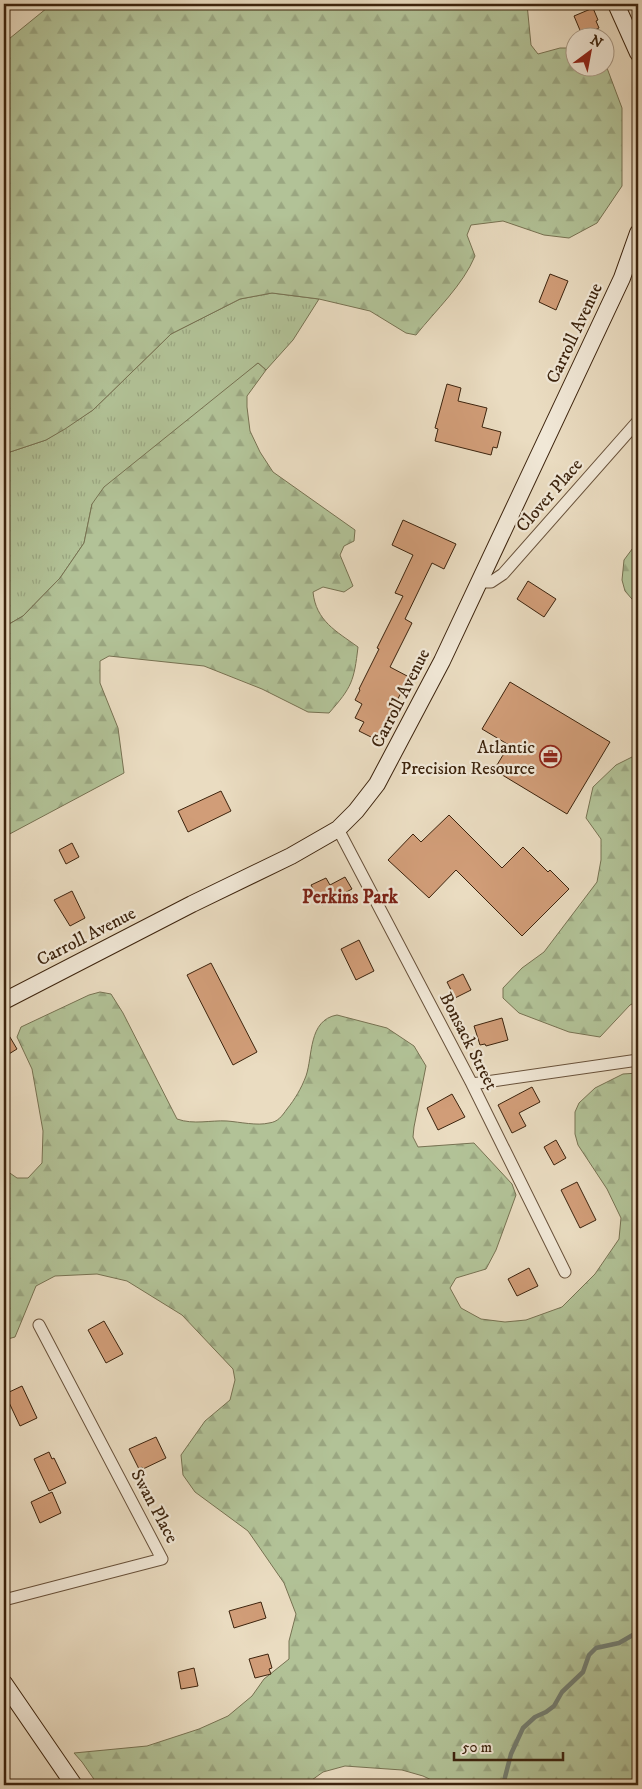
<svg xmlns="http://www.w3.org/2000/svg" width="642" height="1789" font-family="'IM FELL DW Pica',serif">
  <defs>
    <pattern id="grass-tufts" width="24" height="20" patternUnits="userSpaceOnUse" patternTransform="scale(1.25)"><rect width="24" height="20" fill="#b2c297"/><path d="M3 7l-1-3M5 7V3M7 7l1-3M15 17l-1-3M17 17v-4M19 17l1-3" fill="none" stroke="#9aa681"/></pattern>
    <pattern id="forest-firs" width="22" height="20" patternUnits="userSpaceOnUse" patternTransform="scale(1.25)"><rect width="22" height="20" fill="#b2c297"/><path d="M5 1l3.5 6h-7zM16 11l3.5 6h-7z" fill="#9aa681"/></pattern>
  </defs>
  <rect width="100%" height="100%" fill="#eadcc1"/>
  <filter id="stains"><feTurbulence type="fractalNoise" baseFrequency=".004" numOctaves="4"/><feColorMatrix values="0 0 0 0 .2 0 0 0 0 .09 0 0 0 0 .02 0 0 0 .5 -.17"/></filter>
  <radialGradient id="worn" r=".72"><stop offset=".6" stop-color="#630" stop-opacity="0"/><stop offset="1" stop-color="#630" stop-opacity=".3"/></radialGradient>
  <path fill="url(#grass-tufts)" stroke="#777252" d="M272,293L319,299L293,340L266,370L258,363L92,504L84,543L60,578L23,616L4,627V454L46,440L93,410L171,334L240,299Z"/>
  <path fill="url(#forest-firs)" stroke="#777252" d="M57,4H527L531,45L538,54L560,48H574V68H604L605,65L607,68L622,108V186L597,223L569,238L544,235L503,221L471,225L467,235L475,256C463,285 436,310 416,335L406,333L370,311L319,299L272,293L240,299L171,334L93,410L65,429L46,440L4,454V43L47,8Z
    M258,363L266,370L247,396V407L250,431L260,452L273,472L355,530L354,541L344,546L340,555L353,586L344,592L323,587L313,592C316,621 336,631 358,647C354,681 352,687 329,713L308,712L262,689L204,666L109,656L100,661V683L118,728L124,773L4,837V627L23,616L60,578L84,543L92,504L104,487Z
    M638,541V606L625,591L622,580L624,560Z
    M638,754V1001L630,1005L600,1037L569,1032L519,1013L503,998V988L522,968L544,952L597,882L601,860V839L586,818L593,787L616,765Z
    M100,992L111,994L123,1013L177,1119C194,1125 210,1120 227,1121C240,1122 257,1126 269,1123C278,1122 282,1116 287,1109C295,1099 301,1089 306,1076C313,1056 308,1020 337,1015L387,1028L414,1046L426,1066L414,1127L413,1137L418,1147L474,1143L512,1184L516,1195L496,1250L486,1269L456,1278L450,1288L461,1308L481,1319L505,1322L526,1320L562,1307L595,1274L619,1239L621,1218L607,1189L578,1145L575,1134V1112L579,1103L595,1088L623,1074L638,1073V1785H442L423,1776L402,1770L345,1766L323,1772L305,1785H98L82,1762L74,1753L147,1746L199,1729L228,1716L252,1696L264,1679L289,1659V1641L296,1614L284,1583L248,1531L195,1492L183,1475L181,1455L205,1421L230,1400L235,1380L233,1369L182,1315L127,1281L97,1274L55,1276L36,1286L15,1337L4,1340V1169L17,1178H28L42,1163L43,1131L32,1069L17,1037L21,1027L89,995Z"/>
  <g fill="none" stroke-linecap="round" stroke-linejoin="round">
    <path stroke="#737e72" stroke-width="4.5" d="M503,1785L511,1754L523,1728L535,1717L546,1712L554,1706L562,1692L583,1672L589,1655L596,1648L619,1643L638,1632"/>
  </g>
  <path fill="#d19d78" stroke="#3c230d" d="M593,8L598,20L596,21L599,28L582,35L574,16Z
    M550,274L568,281L556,310L539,302Z
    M447,384L461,388L458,401L487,408L482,427L501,432L497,448L493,447L491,455L435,441L438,429L435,428Z
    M403,520L456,544L444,569L432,563L405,619L412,623L390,667L409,677L377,740L359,731L364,722L355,718L362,704L355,700L360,690L359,689L379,649L377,648L403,596L395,593L413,555L392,545Z
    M528,581L556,599L544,617L517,599Z
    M510,682L610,742L567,814L494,770L509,745L482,729Z
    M221,791L231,811L188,832L178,811Z
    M449,815L502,868L523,847L548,872L550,870L569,889L522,936L456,870L429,898L388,860L413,834L421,842Z
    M72,843L79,857L66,864L59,850Z
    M345,877L352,889L322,905L311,885L326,878L330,885Z
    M72,891L85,918L70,926L54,900Z
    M359,940L374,971L356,980L341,949Z
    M211,963L257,1052L233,1065L187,975Z
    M463,974L471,990L455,998L447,982Z
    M502,1018L508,1040L486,1046L485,1044L480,1045L474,1026Z
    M4,1027L17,1049L4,1057Z
    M532,1087L540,1102L519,1113L526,1126L512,1133L498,1105Z
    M452,1094L465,1117L438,1130L427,1108Z
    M556,1140L566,1158L554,1165L544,1147Z
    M577,1182L596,1220L580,1228L561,1190Z
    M529,1268L538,1286L517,1296L508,1279Z
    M104,1321L123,1354L106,1363L88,1330Z
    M22,1386L37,1418L20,1426L5,1394Z
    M156,1437L166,1458L143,1469L142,1467L139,1469L129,1449Z
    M49,1452L52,1459L54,1458L66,1483L49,1491L34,1459Z
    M52,1492L61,1513L40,1523L31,1502Z
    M261,1602L266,1618L234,1628L229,1611Z
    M268,1654L272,1668L269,1669L271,1674L255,1678L249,1659Z
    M194,1668L198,1686L181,1689L178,1672Z"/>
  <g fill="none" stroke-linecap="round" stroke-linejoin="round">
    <defs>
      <path id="street" d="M480,582H491L503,574L638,421
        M338,829L472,1084L565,1272
        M472,1084L638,1060
        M4,1600L162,1559L39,1325"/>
      <path id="secondary" d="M616,4L638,53
        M4,1001L192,904L291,856L338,829L356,811L377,784L442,661L622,278L638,233
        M4,1683L74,1785"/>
    </defs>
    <use href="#street" stroke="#68513a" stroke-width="13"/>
    <use href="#secondary" stroke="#3c230d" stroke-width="18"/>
    <use href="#street" stroke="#f1e8d7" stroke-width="11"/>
    <use href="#secondary" stroke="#f1e8d7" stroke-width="16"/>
  </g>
  <defs>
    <symbol id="office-ring" viewBox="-11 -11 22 22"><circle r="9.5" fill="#f1e8d7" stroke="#8f2418" stroke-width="1.5"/><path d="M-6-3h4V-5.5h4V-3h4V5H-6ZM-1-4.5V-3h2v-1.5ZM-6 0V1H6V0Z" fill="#8f2418"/></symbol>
  </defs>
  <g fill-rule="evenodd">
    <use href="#office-ring" x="538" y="744" width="25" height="25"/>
  </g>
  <g text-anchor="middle" stroke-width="4.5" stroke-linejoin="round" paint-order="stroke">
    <g font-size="18" fill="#3c230d" stroke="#f1e8d7">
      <text transform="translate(574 333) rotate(-65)" y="6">Carroll Avenue</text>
      <text transform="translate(549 495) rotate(-49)" y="6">Clover Place</text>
      <text transform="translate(400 698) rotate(-63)" y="6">Carroll Avenue</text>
      <text transform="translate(86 936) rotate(-27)" y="6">Carroll Avenue</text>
      <text transform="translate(469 1041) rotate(63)" y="6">Bonsack Street</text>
      <text transform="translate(155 1506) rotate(62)" y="6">Swan Place</text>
    </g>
    <g font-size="18" fill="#3c230d" stroke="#f1e8d7" text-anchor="end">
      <text x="535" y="753">Atlantic<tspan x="535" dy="21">Precision Resource</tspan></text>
    </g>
    <g font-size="19" font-weight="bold" fill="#7a1f14" stroke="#f1e8d7">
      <text x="350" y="903">Perkins Park</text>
    </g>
  </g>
  <rect width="642" height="1789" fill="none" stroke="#eadcc1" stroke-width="20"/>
  <rect x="5" y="5" width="632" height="1779" fill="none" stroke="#3c230d" stroke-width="2.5"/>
  <rect x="10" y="10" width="622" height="1769" fill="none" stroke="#3c230d"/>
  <g transform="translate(590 52) rotate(32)"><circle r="24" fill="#f1e8d7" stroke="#a99986"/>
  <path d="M0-4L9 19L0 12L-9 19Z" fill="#8f2418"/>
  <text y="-8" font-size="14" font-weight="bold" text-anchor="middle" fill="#3c230d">N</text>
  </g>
  <path d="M454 1752v8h109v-8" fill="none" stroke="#3c230d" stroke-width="2.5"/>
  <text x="462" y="1752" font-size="15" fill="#3c230d" stroke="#f1e8d7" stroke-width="4" paint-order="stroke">50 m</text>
  <rect width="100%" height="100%" filter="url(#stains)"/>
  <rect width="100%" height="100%" fill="url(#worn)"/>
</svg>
